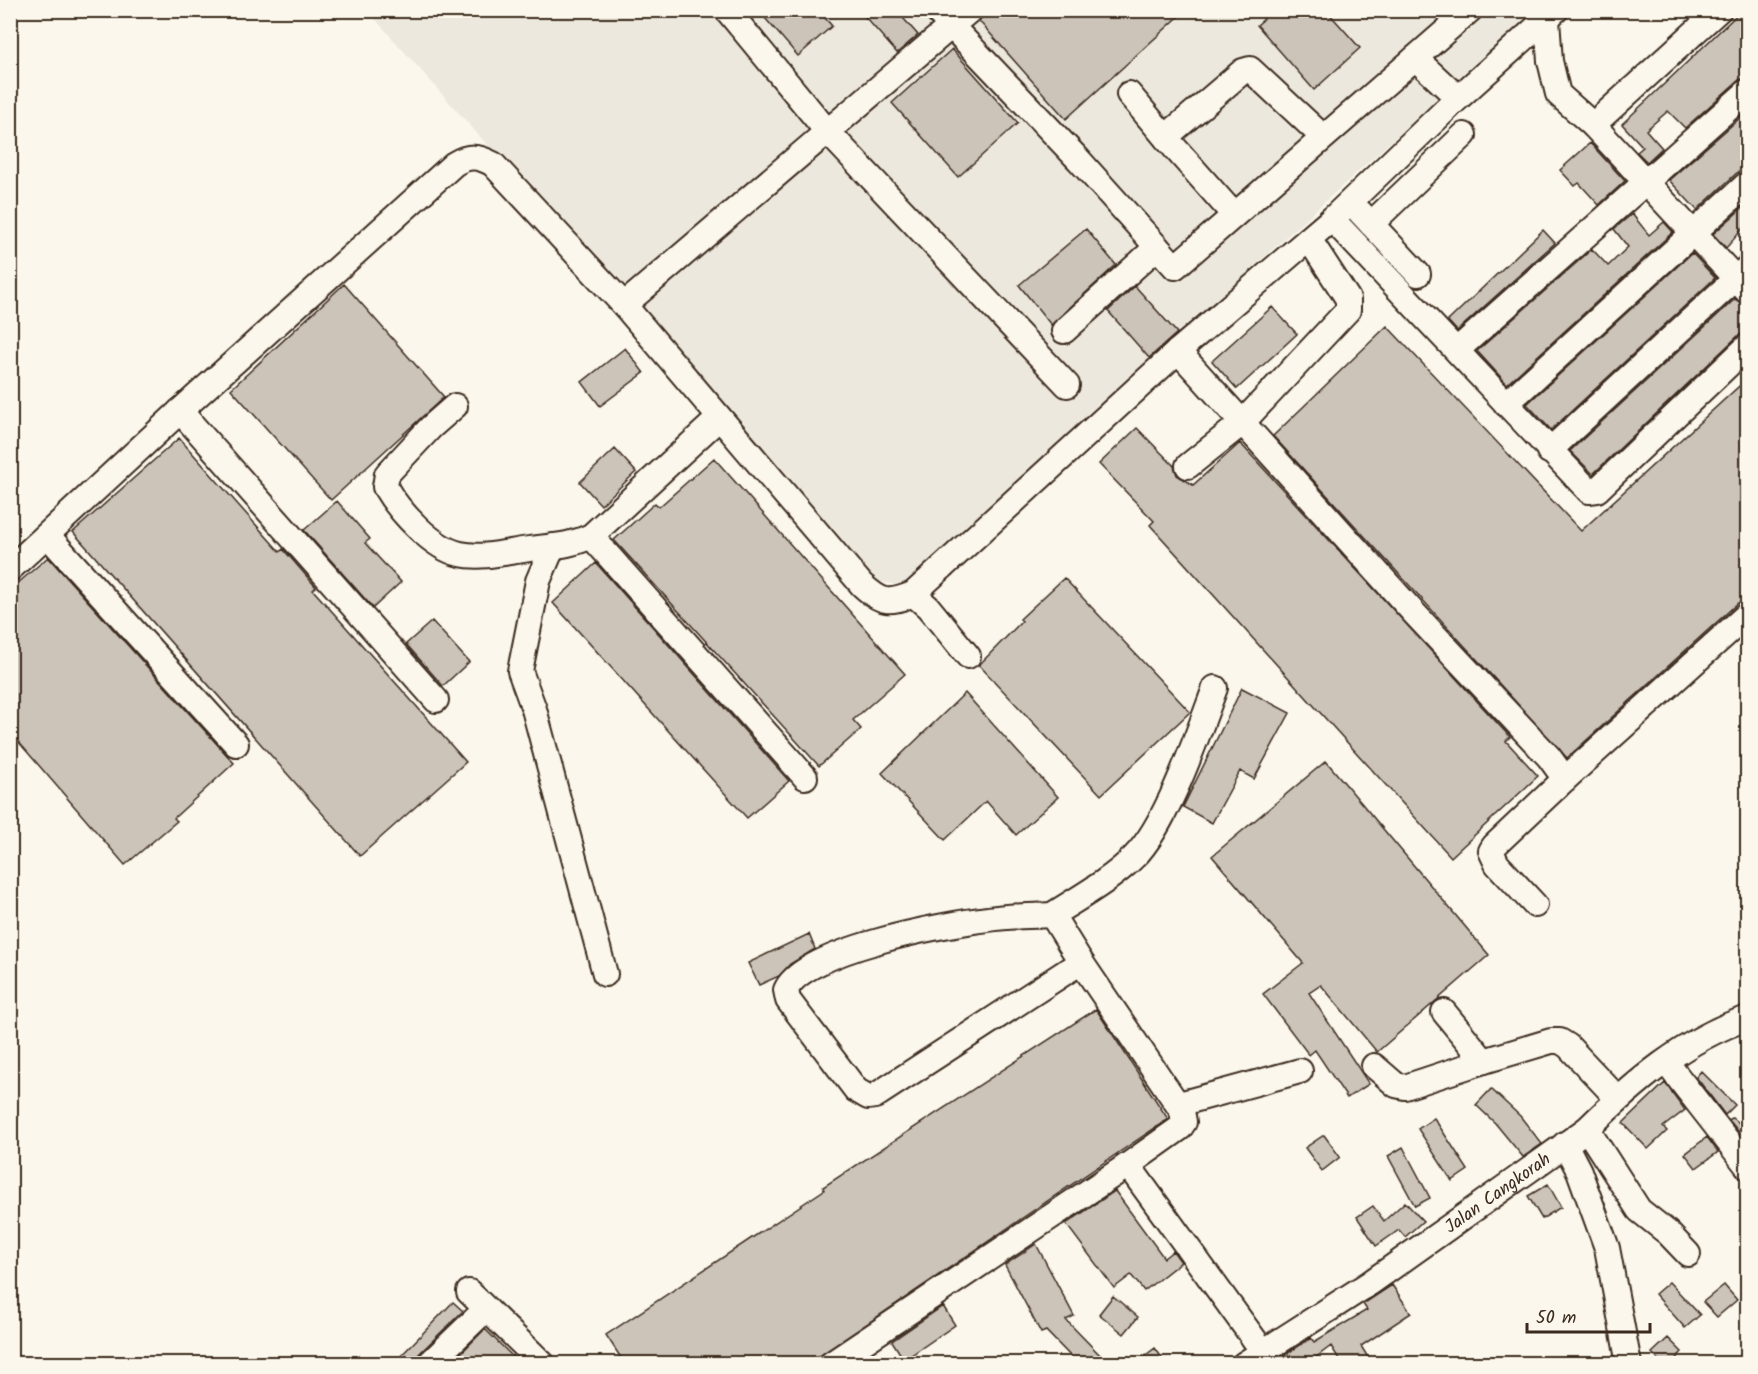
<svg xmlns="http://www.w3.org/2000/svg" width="1758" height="1374" font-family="Kalam,sans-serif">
  <rect width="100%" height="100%" fill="#fbf7ec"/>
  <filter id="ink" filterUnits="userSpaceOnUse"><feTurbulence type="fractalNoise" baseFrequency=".0167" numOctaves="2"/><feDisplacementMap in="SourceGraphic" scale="12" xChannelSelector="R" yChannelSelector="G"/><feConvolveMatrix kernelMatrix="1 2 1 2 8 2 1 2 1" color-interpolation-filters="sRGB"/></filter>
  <g filter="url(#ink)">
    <path fill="#ede8dd" d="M368,11H1534L904,586L876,581Z"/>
    <path fill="#ccc4b9" stroke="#3b2a1e" stroke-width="1.5" d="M758,10H818L832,26L798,56Z
      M859,10H896L918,35L897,53Z
      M988,10H1186L1066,119L979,21Z
      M1257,10H1326L1360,48L1314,90L1257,25L1264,19Z
      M1742,10H1748V77L1739,80L1685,128L1668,111L1646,130L1662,148L1647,162L1637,152L1643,147L1622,124Z
      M952,49L1018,123L958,177L892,103Z
      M1748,111V131L1742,136L1748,142V169L1738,172L1697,210L1669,180Z
      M1590,143L1625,181L1599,205L1579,183L1575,186L1560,170Z
      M1748,203V223L1726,248L1713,234Z
      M1632,214L1649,235L1664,222L1673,232L1507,384L1477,351L1592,249L1608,266L1628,247L1614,229Z
      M1086,229L1116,265L1051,325L1019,285Z
      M1543,230L1555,243L1457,331L1448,321Z
      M1692,253L1715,278L1551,430L1527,404Z
      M344,284L444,397L331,500L231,389Z
      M1135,286L1177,333L1149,358L1108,311Z
      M1735,299L1748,307V332L1738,336L1593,474L1570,451Z
      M1272,307L1297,334L1237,389L1212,361Z
      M1387,326L1581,531L1748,378V600L1738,603L1567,758L1273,436Z
      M625,348L644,373L600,406L582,382Z
      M1137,428L1174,466L1177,475L1193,485L1240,443L1510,737L1506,741L1538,776L1451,857L1150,525L1154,521L1099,464Z
      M179,438L280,552L283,549L316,587L313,590L466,762L360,856L73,532Z
      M615,449L636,472L601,505L580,482Z
      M714,458L905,674L853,720L861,729L819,766L614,540L655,503L659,507Z
      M337,501L370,539L365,543L401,582L373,608L304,530Z
      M48,557L234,763L174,818L177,821L125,865L10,732V590Z
      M596,563L789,781L747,818L553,603Z
      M1064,578L1190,712L1101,795L979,665L1022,621L1020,619Z
      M432,621L469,662L443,686L406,644Z
      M1242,688L1290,713L1254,779L1240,771L1212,823L1183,807Z
      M965,693L1058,797L1016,835L986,801L945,840L882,773Z
      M1326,761L1489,955L1377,1052L1321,985L1309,993L1369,1084L1347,1098L1315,1050L1309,1055L1263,994L1303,963L1212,856Z
      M809,934L815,949L790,964L779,976L759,985L748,963Z
      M1096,1009L1168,1119L808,1364H625L606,1335L824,1190L823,1187Z
      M1701,1071L1735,1105L1725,1115L1696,1077Z
      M1665,1083L1685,1110L1663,1127L1667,1131L1648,1149L1623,1123Z
      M1491,1089L1520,1116L1542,1144L1523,1157L1495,1123L1476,1105Z
      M1434,1118L1468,1170L1452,1181L1418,1129Z
      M1732,1118L1748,1130V1143L1729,1120Z
      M1324,1135L1340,1157L1322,1171L1305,1148Z
      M1707,1137L1718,1152L1696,1168L1685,1154Z
      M1403,1147L1430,1198L1415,1206L1388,1156Z
      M1548,1184L1561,1207L1542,1219L1528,1196Z
      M1115,1191L1164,1258L1173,1251L1181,1262L1144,1291L1131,1275L1114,1288L1066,1224Z
      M1405,1202L1423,1221L1405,1237L1399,1230L1376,1246L1357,1217L1373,1206L1384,1221Z
      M1036,1244L1074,1316L1066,1320L1100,1355L1091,1364H1078L1046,1331L1041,1333L1005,1265Z
      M1669,1282L1700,1315L1685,1328L1655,1294Z
      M1392,1285L1411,1313L1361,1346L1372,1364H1342L1331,1346L1307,1364H1271L1311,1338L1314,1342L1367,1310L1363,1304Z
      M1724,1285L1737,1300L1717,1317L1703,1302Z
      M1113,1296L1138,1317L1124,1334L1099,1314Z
      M453,1302L463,1311L419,1354L415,1364H393Z
      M943,1306L955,1325L904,1360L892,1341Z
      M485,1329L520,1364H450Z
      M1668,1338L1682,1352L1671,1364H1662L1652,1353Z
      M1155,1348L1162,1358L1156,1364H1134Z"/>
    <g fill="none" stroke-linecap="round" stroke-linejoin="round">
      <defs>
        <g id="minor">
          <path d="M727,10L826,130L1067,385"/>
          <path d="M936,10L1079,160L1175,267L1415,58L1458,98"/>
          <path d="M1547,20L1550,61L1558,94L1593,125L1748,292"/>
          <path d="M1415,58L1470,10"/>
          <path d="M1129,94L1166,138"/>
          <path d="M1593,125L1719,10"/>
          <path d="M1360,212L1418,274"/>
          <path d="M1234,215L1166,138L1175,129L1243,71L1250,69L1323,137"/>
          <path d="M1332,219L1589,491L1597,490L1748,346"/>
          <path d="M1371,224L1464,135"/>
          <path d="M624,305L970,10"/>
          <path d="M1064,331L1157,247"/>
          <path d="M1457,350L1748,91"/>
          <path d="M1178,351L1414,613L1549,757L1565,779L1748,614"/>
          <path d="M1506,404L1748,183"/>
          <path d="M455,406L431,427L387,474L385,487C399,511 432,548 460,554C482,559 507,552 529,549C551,546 571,546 591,536L719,418"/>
          <path d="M180,411L436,700"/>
          <path d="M1549,451L1746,269"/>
          <path d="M1188,466L1242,423L1348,310V299L1309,239"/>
          <path d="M48,536L236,744"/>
          <path d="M591,536L805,777"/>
          <path d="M553,546L538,581L520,671L534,709L605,974"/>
          <path d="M10,569L180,411L454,164C469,155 478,156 493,164L624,305L862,585C882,603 888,604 913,594L1178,351L1332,219L1458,98L1556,10"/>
          <path d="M913,594L928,607L968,656"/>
          <path d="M1215,688C1198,733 1167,825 1134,857C1111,880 1080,897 1052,915L1081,962L1182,1111L1184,1122L1180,1128L1128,1165L1262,1350"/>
          <path d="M1535,905L1497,864L1491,851L1494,846L1565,779"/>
          <path d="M1052,915C1031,916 1009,916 988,919C946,924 803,950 786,990L788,1000L856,1090L868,1097L875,1096L1081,962"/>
          <path d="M1444,1012L1484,1061L1551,1041H1560L1568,1046L1618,1099"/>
          <path d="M1666,1062L1748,1167"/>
          <path d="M1374,1066L1396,1085L1405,1087L1484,1061"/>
          <path d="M1179,1104L1300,1071"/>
          <path d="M1587,1129L1639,1210L1668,1233L1688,1254"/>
          <path d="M1565,1144L1579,1171L1607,1248L1629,1364"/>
          <path d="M469,1292L543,1364"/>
          <path d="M429,1364L486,1309"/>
          <path d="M831,1364L1128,1165"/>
          <path id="s1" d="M1244,1364L1370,1283L1587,1129C1633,1084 1686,1038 1748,1018"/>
        </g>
      </defs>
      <use href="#minor" stroke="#3b2a1e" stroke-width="28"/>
      <use href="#minor" stroke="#fbf7ec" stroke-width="24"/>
    </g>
  </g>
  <g text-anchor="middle" stroke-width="4.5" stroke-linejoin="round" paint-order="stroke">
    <g font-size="18" fill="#3b2a1e" stroke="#fbf7ec">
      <text dy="6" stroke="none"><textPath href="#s1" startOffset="306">Jalan Cangkorah</textPath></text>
    </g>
  </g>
  <rect width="1758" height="1374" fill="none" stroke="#fbf7ec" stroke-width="36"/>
  <rect x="18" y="18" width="1722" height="1338" fill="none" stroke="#3b2a1e" stroke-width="2" filter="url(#ink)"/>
  <path d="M1527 1323v9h123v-9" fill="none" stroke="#3b2a1e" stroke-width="3"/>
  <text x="1536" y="1323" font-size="18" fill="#3b2a1e" stroke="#fbf7ec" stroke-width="4.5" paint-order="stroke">50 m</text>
</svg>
